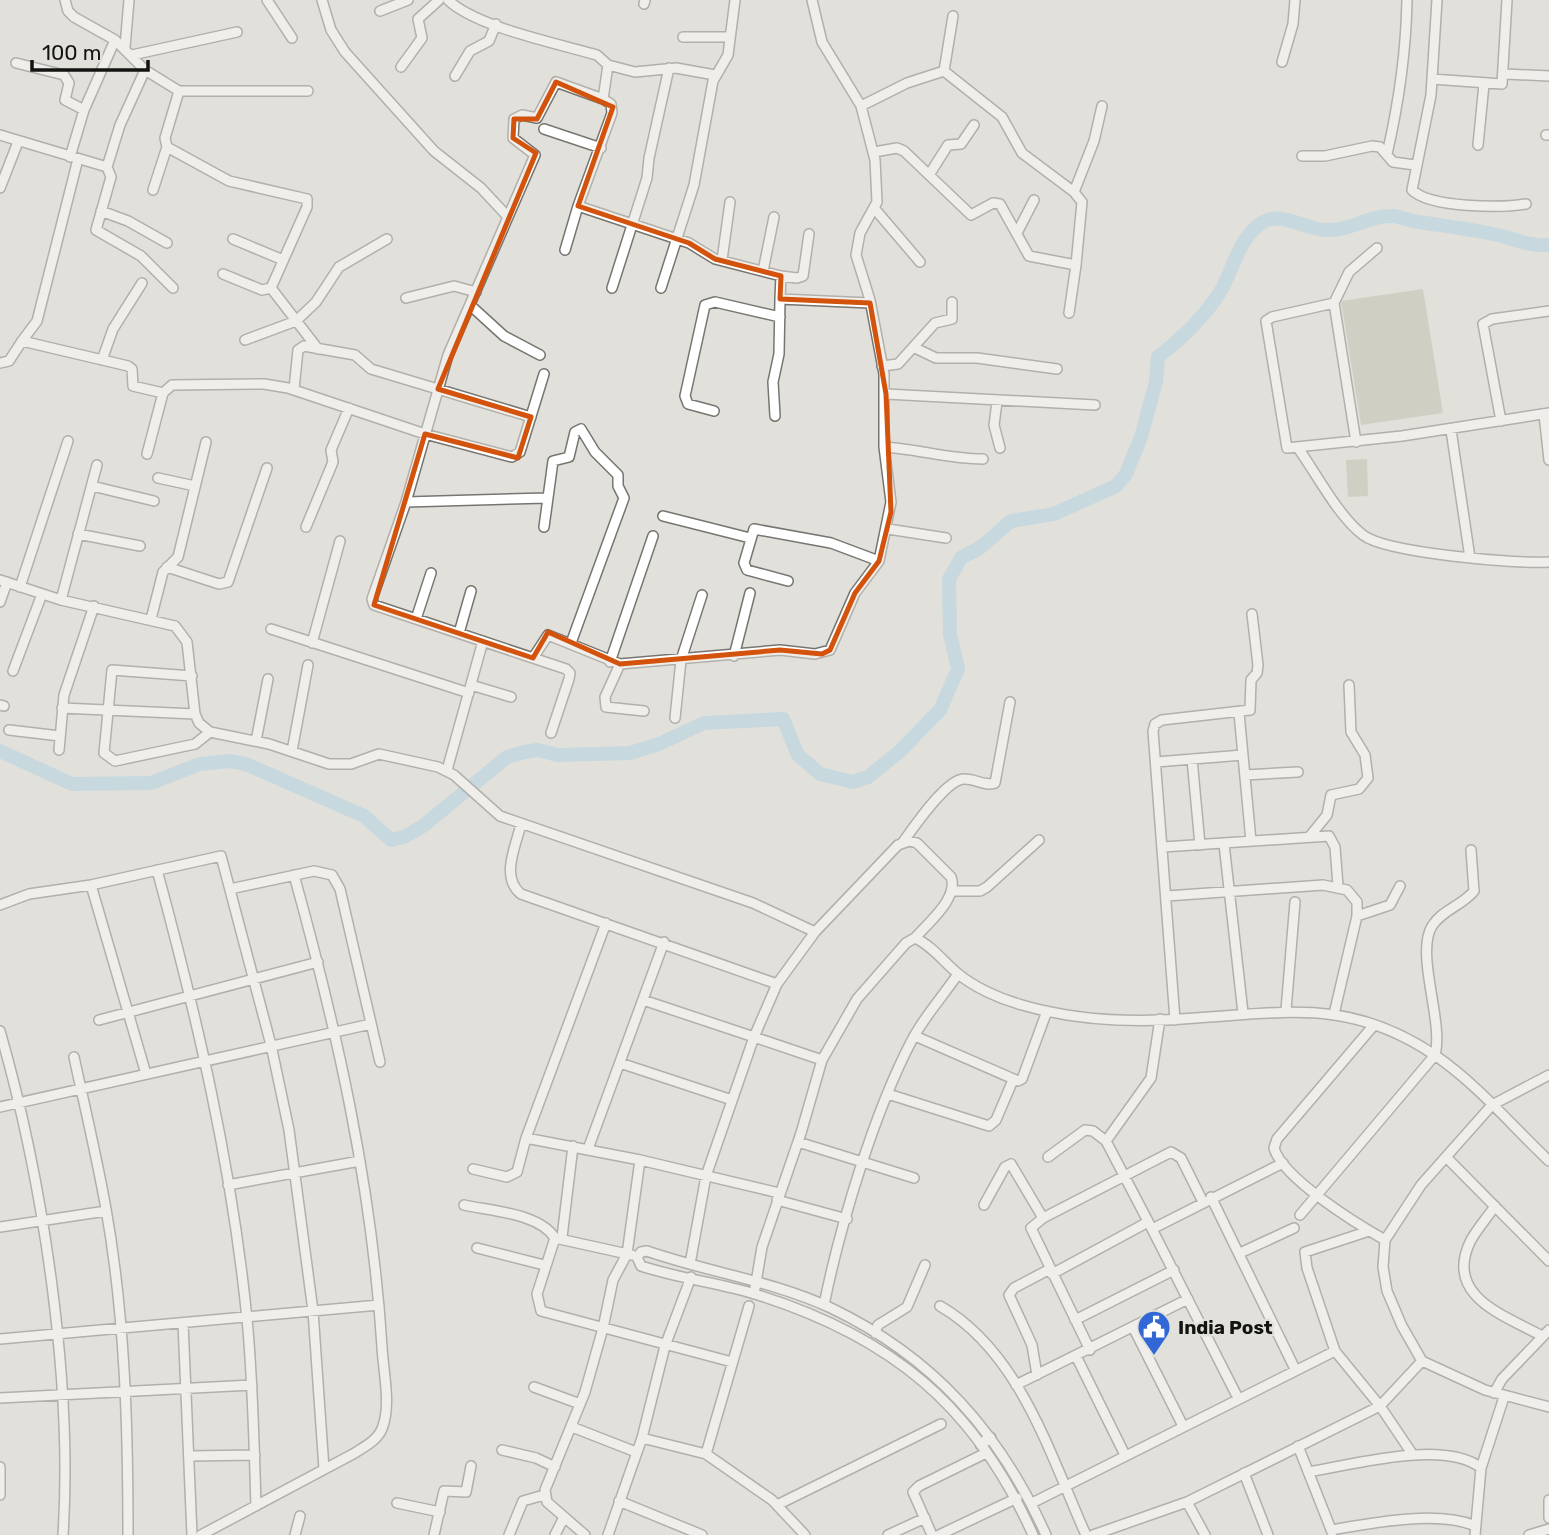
<svg xmlns="http://www.w3.org/2000/svg" width="1549" height="1535" font-family="Rubik,sans-serif">
  <rect width="100%" height="100%" fill="#e1e0da"/>
  <path fill="#b9bda6" d="M1423,289L1443,413L1361,425L1341,301Z
    M1367,459L1368,496L1348,497L1346,460Z"/>
  <g fill="none" stroke-linecap="round" stroke-linejoin="round">
    <path stroke="#a7d0e3" stroke-width="14" d="M0,751L72,784L151,783L200,764L229,761L246,764L364,816L391,840L404,837L423,826L507,757L524,752L538,750L557,755L630,753L659,744L704,723L783,719L798,755L820,774L853,782L868,777L899,752L940,710L958,669L950,634L949,579L961,558L981,547L1011,521L1054,514L1116,486L1126,474L1141,437L1156,382L1158,357C1181,339 1205,316 1220,292C1234,269 1237,241 1260,224C1280,209 1305,230 1327,230C1351,231 1369,215 1393,216C1402,217 1410,221 1419,222C1445,226 1472,229 1498,235C1515,239 1531,247 1549,245"/>
    <defs>
      <path id="minor" d="M65,0L68,11L74,17L115,40L145,70L179,91H308
        M267,0L292,38
        M322,0L331,30L345,52L434,151L481,188L508,217
        M448,0C476,27 559,44 597,55L608,65L603,99L611,104L612,113L578,206L689,243L715,259L781,276L780,299L870,303
        M1437,0L1431,95L1412,190C1430,208 1502,208 1526,204
        M644,4L645,0
        M380,11L408,0
        M683,37H730
        M125,47L129,0
        M132,55L237,32
        M1282,62L1293,24L1295,0
        M16,63L64,75L69,83L65,100L84,110
        M608,65L635,72L676,68L715,75
        M401,67L422,38L418,19L439,0
        M944,71L1002,117L1022,153L1074,192
        M1505,74L1549,76
        M455,76L470,51L489,41L496,24
        M1432,79L1502,84L1507,0
        M179,91L165,138L167,147L229,181L307,199V207L271,288L318,349
        M861,106L907,83L944,71L953,16
        M544,129L601,148
        M0,135L107,167L111,177L96,230L141,256L173,288
        M1546,135H1549
        M1478,145L1484,84
        M874,152L897,148L904,151L971,215L993,203L1000,204L1029,256L1076,265L1082,202L1074,192L1094,141L1102,106
        M1387,154C1399,102 1406,53 1407,0
        M1302,156H1325L1372,146L1380,147L1393,162L1415,165
        M70,157L84,110L115,40
        M78,159L37,321L22,341L128,366L132,369L133,386L163,393
        M107,167L120,125L145,70
        M929,175L948,145L961,144L974,125
        M0,188L18,142
        M153,190L167,147
        M874,208L920,262
        M101,211L128,221L167,243
        M1017,233L1034,200
        M233,239L283,260
        M565,250L578,206
        M722,260L730,202
        M763,271L774,217
        M223,274L262,290L271,288
        M781,276L797,278L803,276L809,234
        M612,288L647,178L649,158L669,68
        M661,288L694,185L713,81L728,55L735,0
        M406,298L454,286L476,292
        M1334,303L1272,317L1266,321L1287,448L1402,436L1549,413
        M470,305L504,336L540,355
        M1069,313L1076,265
        M245,340L296,321L316,302L339,267L387,239
        M915,348L936,358H977L1057,369
        M102,360L113,329L142,283
        M0,363L9,361L22,341
        M882,366L898,364L935,323L952,319V302
        M294,389L298,350L304,346L355,355L371,369L531,417
        M886,394L1095,405
        M997,402L994,425L1000,448
        M714,411L688,404L685,396L705,305L715,302L780,317
        M1544,414L1549,460
        M775,416L773,382L779,354L780,299
        M1501,421L1483,324L1492,319L1549,311
        M1451,430L1470,558
        M1356,442L1334,303L1349,272L1377,248
        M884,447C918,449 949,459 983,459
        M1298,448C1316,473 1338,516 1363,535C1386,553 1516,564 1549,562
        M147,454L163,393L172,385L264,384L288,388L425,434L512,457L520,452L544,374
        M158,478L195,486
        M92,486L154,501
        M406,502L547,498
        M663,516L750,538
        M306,527L333,462L331,450L349,408
        M544,527L553,461L569,457L575,432L581,429L595,452L618,475V486L624,498L571,643
        M888,529L946,538
        M78,534L140,546
        M167,567L219,584L228,582L267,468
        M0,580L61,600L175,626L187,642L195,714L199,723L210,732L269,744L329,764H351L379,754L438,767L454,775L500,816L753,903L815,932L777,984L754,1037L822,1060
        M788,581L747,570L744,563L754,529L831,543L879,561
        M20,587L68,441
        M61,600L97,465
        M0,602L7,582
        M151,619L163,572L178,557L206,442
        M416,619L431,573
        M271,629L469,693
        M459,633L471,591
        M312,643L340,541
        M734,656L750,593
        M533,658L548,635L620,664L780,650L815,654L830,650L855,593L879,561L891,502L884,447V374L870,300L856,255L860,233L877,202L875,160L861,106L822,42L812,0
        M610,662L653,536
        M620,664L605,697L606,707L644,711
        M13,671L42,594
        M192,676L112,670L104,753L115,761L195,744L210,732
        M471,685L511,697
        M0,705L4,706
        M62,708L195,714
        M1239,713L1251,841
        M675,718L681,660L702,595
        M9,730L60,736
        M551,733L569,679L570,673L566,669L374,605L372,599L406,502L448,355L535,155L513,138L514,119L522,115L537,118L556,82L603,99
        M256,741L268,679
        M59,750L64,695L94,606
        M292,751L308,665
        M1192,759L1200,845
        M1156,762L1243,755
        M447,770L483,641
        M1245,775L1298,772
        M521,824C516,846 500,877 521,894L777,984
        M1310,836L1327,815L1331,795L1359,789L1368,778L1365,755L1351,732L1349,685
        M903,842C914,827 945,781 963,779C975,778 984,787 995,783L1010,702
        M1224,844L1243,1013
        M1163,847L1329,836L1335,847L1338,886
        M157,870C197,1017 232,1167 247,1319C253,1381 254,1443 256,1506
        M91,885L221,856L271,1045L289,1130L313,1311L324,1469
        M230,889L314,871L332,875L340,889L380,1062
        M953,891H980L987,887L1039,840
        M1167,896L1323,885L1347,890L1357,902V916L1334,1014
        M0,905L29,894L91,885L146,1074
        M1357,916L1390,905L1400,886
        M815,932L898,845L909,841L917,843L951,877C959,898 928,923 915,938
        M643,1000L754,1037L706,1176L690,1264
        M1286,1010L1295,902
        M99,1020L318,962
        M1175,1020L1153,731L1155,724L1162,720L1250,710L1251,680L1257,673L1258,665L1252,614
        M1374,1025L1277,1139L1274,1148C1282,1178 1357,1224 1385,1240
        M0,1031C43,1181 73,1379 63,1535
        M915,1036L1018,1081L1022,1079L1047,1011
        M74,1057C85,1108 97,1158 106,1209C125,1316 128,1427 128,1535
        M620,1063L732,1100
        M1549,1075L1492,1105L1421,1185L1385,1240L1383,1267L1387,1291L1402,1326L1422,1361L1485,1390L1549,1407
        M888,1094L989,1126L996,1120L1013,1080
        M0,1107L371,1024
        M526,1138L640,1160L779,1193
        M798,1142L914,1178
        M588,1149L664,942
        M1048,1157L1085,1130L1093,1131L1106,1141
        M1446,1157L1549,1261
        M473,1169L507,1177L517,1172L526,1138L606,923
        M228,1185L360,1161
        M1211,1197L1295,1369
        M777,1200L847,1219
        M464,1205C491,1211 539,1213 555,1238
        M984,1205L1005,1167L1011,1164L1043,1218
        M1495,1206C1487,1218 1476,1230 1470,1242C1444,1297 1506,1316 1542,1336
        M1300,1215L1435,1055C1444,1022 1415,954 1432,926C1442,910 1463,905 1474,891L1471,850
        M0,1227L106,1211
        M1152,1229L1106,1141L1151,1078L1160,1019
        M562,1237L573,1146
        M477,1248L544,1265
        M1240,1253L1294,1228
        M632,1255L555,1238L537,1294L541,1311L732,1362
        M637,1257L641,1252L647,1251C707,1272 773,1281 831,1308C933,1357 1000,1432 1046,1535
        M637,1257L641,1266C678,1278 717,1283 755,1294C890,1336 975,1405 1033,1535
        M1052,1274L1148,1222
        M754,1294L762,1247L801,1133L822,1060L857,999L906,943L915,938C931,945 943,961 956,972C973,987 1000,999 1022,1005C1077,1021 1139,1023 1196,1018C1289,1012 1353,999 1436,1056C1478,1085 1512,1126 1549,1161
        M824,1305C840,1226 874,1112 912,1040C924,1017 943,996 958,974
        M940,1306C1020,1352 1050,1455 1086,1535
        M1075,1320L1174,1270
        M183,1323L192,1535
        M1133,1327L1183,1426
        M875,1333L878,1325L907,1307L925,1265
        M0,1339L379,1305
        M1090,1350L1031,1228L1043,1218L1171,1152L1181,1158L1203,1202
        M1335,1351L1307,1268L1305,1252L1369,1231
        M1076,1356L1125,1455
        M1037,1375L1032,1345L1009,1295L1014,1288L1050,1269
        M1016,1385L1188,1299
        M534,1387L580,1404
        M1494,1393L1502,1379L1549,1330
        M0,1398L252,1385
        M1238,1398L1152,1229L1283,1163
        M572,1427L636,1452
        M642,1438L706,1454L772,1500L805,1535
        M1298,1446L1332,1532
        M502,1450L536,1458L555,1467
        M706,1454L749,1306
        M190,1456L255,1455
        M0,1467V1495
        M1481,1468L1504,1397
        M1308,1472C1352,1465 1444,1439 1481,1468L1475,1535
        M1244,1473L1268,1535
        M1549,1500V1518
        M619,1501L702,1535
        M1187,1502L1205,1535
        M397,1503L440,1512
        M1032,1503L1335,1351L1380,1406L1413,1455
        M777,1505L941,1424
        M1331,1530C1372,1523 1436,1510 1476,1526
        M201,1535L353,1454C364,1447 379,1440 383,1426C391,1403 383,1370 382,1347C372,1186 337,1030 294,875
        M295,1535L300,1516
        M434,1535L444,1491L466,1492L471,1466
        M509,1535L523,1501L544,1495
        M555,1535L564,1517
        M585,1535L547,1502L545,1490L585,1392L603,1328L613,1280L627,1254L640,1160
        M608,1535L642,1438L665,1346L691,1277
        M888,1535L925,1518
        M932,1535L913,1492L919,1486L986,1453
        M939,1535L1017,1498
        M1093,1535L1187,1502L1380,1406L1422,1361
        M1529,1535L1549,1529"/>
      <path id="tertiary" d="M981,1444L990,1438"/>
    </defs>
    <use href="#minor" stroke="#777570" stroke-width="12"/>
    <use href="#tertiary" stroke="#777570" stroke-width="14"/>
    <use href="#minor" stroke="#fff" stroke-width="9"/>
    <use href="#tertiary" stroke="#fff" stroke-width="10"/>
  </g>
  <path d="M0 0H1549V1535H0ZM556,82L613,107L578,206L689,243L715,259L781,276L780,299L870,303L886,394L891,512L879,561L855,593L830,650L822,654L780,650L620,664L548,632L533,658L374,605L425,434L518,458L531,417L438,389L536,153L513,138L514,119H537Z" fill="#e1e0da" fill-opacity=".55" fill-rule="evenodd"/>
  <path fill="none" stroke="#d3520c" stroke-width="5" stroke-linejoin="round" d="M556,82L613,107L578,206L689,243L715,259L781,276L780,299L870,303L886,394L891,512L879,561L855,593L830,650L822,654L780,650L620,664L548,632L533,658L374,605L425,434L518,458L531,417L438,389L536,153L513,138L514,119H537Z"/>
  <defs>
    <symbol id="civic-pin" viewBox="-11 -11 22 30"><path d="M0 17L-7.5 6A9.5 9.5 0 1 1 7.5 6Z" fill="#3168d6" stroke="#e1e0da"/><path d="M-.6-6.5H3V-4.5H.6V-3L4-1V1h2V6H-6V1h2V-1L-.6-3ZM-1.2 2.5V6h2.4V2.5Z" fill="#fff"/></symbol>
  </defs>
  <g fill-rule="evenodd">
    <use href="#civic-pin" x="1135" y="1308" width="38" height="52"/>
  </g>
  <g text-anchor="middle" stroke-width="5" stroke-linejoin="round" paint-order="stroke">
    <g font-size="19" font-weight="bold" fill="#131311" stroke="#e1e0da" text-anchor="start">
      <text x="1178" y="1334">India Post</text>
    </g>
  </g>
  <path d="M32 60v10h116v-10" fill="none" stroke="#131311" stroke-width="3.5"/>
  <text x="42" y="60" font-size="21" fill="#131311" stroke="#e1e0da" stroke-width="5" paint-order="stroke">100 m</text>
</svg>
